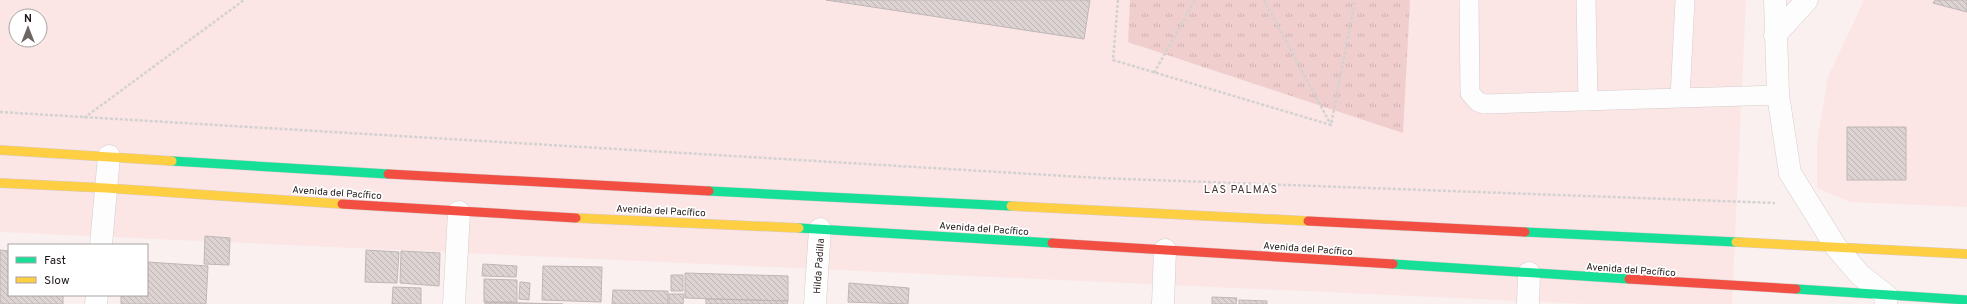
<svg xmlns="http://www.w3.org/2000/svg" width="1967" height="304" font-family="Overpass,sans-serif">
  <defs>
    <pattern id="grass-tufts" width="24" height="20" patternUnits="userSpaceOnUse"><rect width="24" height="20" fill="#f1cece"/><path d="M3 7l-1-3M5 7V3M7 7l1-3M15 17l-1-3M17 17v-4M19 17l1-3" fill="none" stroke="#ceb0b0"/></pattern>
    <pattern id="building-back-hatch" width="6" height="6" patternUnits="userSpaceOnUse"><rect width="6" height="6" fill="#ddd3d3"/><path d="M-1 5l2 2M0 0l6 6M5-1l2 2" fill="none" stroke="#bdb4b4"/></pattern>
  </defs>
  <rect width="100%" height="100%" fill="#fbf0f0"/>
  <path fill="#fce5e5" fill-rule="evenodd" d="M0,0H1746L1732,304H1588L0,232ZM16,16H40V40H16Z
    M1864,0H1967V207L1850,202L1817,188V143L1828,77Z"/>
  <path fill="url(#grass-tufts)" d="M1130,0H1410L1403,133L1128,42Z"/>
  <path fill="url(#building-back-hatch)" stroke="#bfb6b6" d="M826,0H1090L1084,39Z
    M1935,0H1967V12L1933,3Z
    M1847,127H1906V180H1847Z
    M205,236L230,238L229,265L204,264Z
    M0,250L9,251V295H63V304H0Z
    M366,250L399,252L397,283L365,282Z
    M401,251L440,253L439,286L400,283Z
    M147,262L208,266L206,304H121V295H147Z
    M483,264L517,266L516,277L482,276Z
    M543,266L602,267L601,302L542,300Z
    M685,273L788,276V301L685,298Z
    M671,275H683V291H671Z
    M484,279L517,280V302H484Z
    M520,282L530,283L529,300L519,299Z
    M849,283L909,288L908,304L848,302Z
    M393,287L421,288V304H392Z
    M613,290L668,291V304H612Z
    M669,294H684L683,304H669Z
    M1212,297L1237,298L1236,304H1212Z
    M706,299L788,301L787,304H706Z
    M1239,300L1267,301V304H1239Z
    M485,302L563,304H485Z"/>
  <g fill="none" stroke-linecap="round" stroke-linejoin="round">
    <defs>
      <path id="lane" d="M1469,0L1470,93L1478,102L1485,104L1778,95
        M1586,0L1588,101
        M1680,98L1685,0"/>
      <path id="street" d="M1775,0L1778,95L1790,173L1836,247L1860,275L1887,296L1886,304
        M1775,35L1807,0
        M101,245L109,156
        M96,304L97,295
        M454,304L459,212
        M815,304L820,229
        M1163,304L1165,250
        M1528,304L1529,273"/>
      <path id="fast" d="M172,161L388,174
        M709,191L1011,206
        M799,228L1052,243
        M1525,232L1736,242
        M1393,264L1629,279
        M1796,289L1967,300"/>
      <path id="slow" d="M0,150L172,161
        M0,183L106,188L342,204
        M1011,206L1308,221
        M576,218L799,228
        M1736,242L1967,254"/>
      <path id="jam" d="M388,174L709,191
        M342,204L576,218
        M1308,221L1525,232
        M1052,243L1393,264
        M1629,279L1796,289"/>
    </defs>
    <use href="#lane" stroke="#d5cccc" stroke-width="20"/>
    <use href="#street" stroke="#d5cccc" stroke-width="23"/>
    <use href="#fast" stroke="#d5cccc" stroke-width="10"/>
    <use href="#slow" stroke="#d5cccc" stroke-width="10"/>
    <use href="#jam" stroke="#d5cccc" stroke-width="10"/>
    <path stroke="#d4d1d1" stroke-width="2.5" stroke-dasharray="3 2" stroke-linecap="butt" d="M1118,0L1113,60L1331,125L1355,0
      M1264,0L1331,125
      M1154,73L1195,0
      M0,112L1099,178L1775,203
      M84,118L244,0"/>
    <use href="#lane" stroke="#fefdfd" stroke-width="19"/>
    <use href="#street" stroke="#fefdfd" stroke-width="22"/>
    <use href="#fast" stroke="#16e098" stroke-width="9"/>
    <use href="#slow" stroke="#ffcf43" stroke-width="9"/>
    <use href="#jam" stroke="#f24e42" stroke-width="9"/>
  </g>
  <g text-anchor="middle" stroke-width="3.5" stroke-linejoin="round" paint-order="stroke">
    <g font-size="10" fill="#201818" stroke="#fff">
      <text transform="translate(337 192) rotate(4)" y="4">Avenida del Pacífico</text>
      <text transform="translate(661 210) rotate(3)" y="4">Avenida del Pacífico</text>
      <text transform="translate(984 228) rotate(4)" y="4">Avenida del Pacífico</text>
      <text transform="translate(1308 248) rotate(4)" y="4">Avenida del Pacífico</text>
      <text transform="translate(818 266) rotate(-86)" y="4">Hilda Padilla</text>
      <text transform="translate(1631 269) rotate(4)" y="4">Avenida del Pacífico</text>
    </g>
    <g font-size="11" letter-spacing="1" fill="#453333" stroke="#fff">
      <text x="1241" y="193">LAS PALMAS</text>
    </g>
  </g>
  <rect x="8" y="244" width="140" height="52" fill="#ffffff" stroke="#a6a3a3"/>
  <rect x="16" y="257" width="20" height="6" fill="#16e098" stroke="#a6a3a3"/>
  <text x="44" y="264" font-size="12" fill="#201818">Fast</text>
  <rect x="16" y="277" width="20" height="6" fill="#ffcf43" stroke="#a6a3a3"/>
  <text x="44" y="284" font-size="12" fill="#201818">Slow</text>
  <g transform="translate(28 28)"><circle r="19" fill="#ffffff" stroke="#a6a3a3"/>
  <path d="M0-3L7 15L0 10L-7 15Z" fill="#6d6464"/>
  <text y="-6" font-size="11" font-weight="bold" text-anchor="middle" fill="#201818">N</text>
  </g>
</svg>
